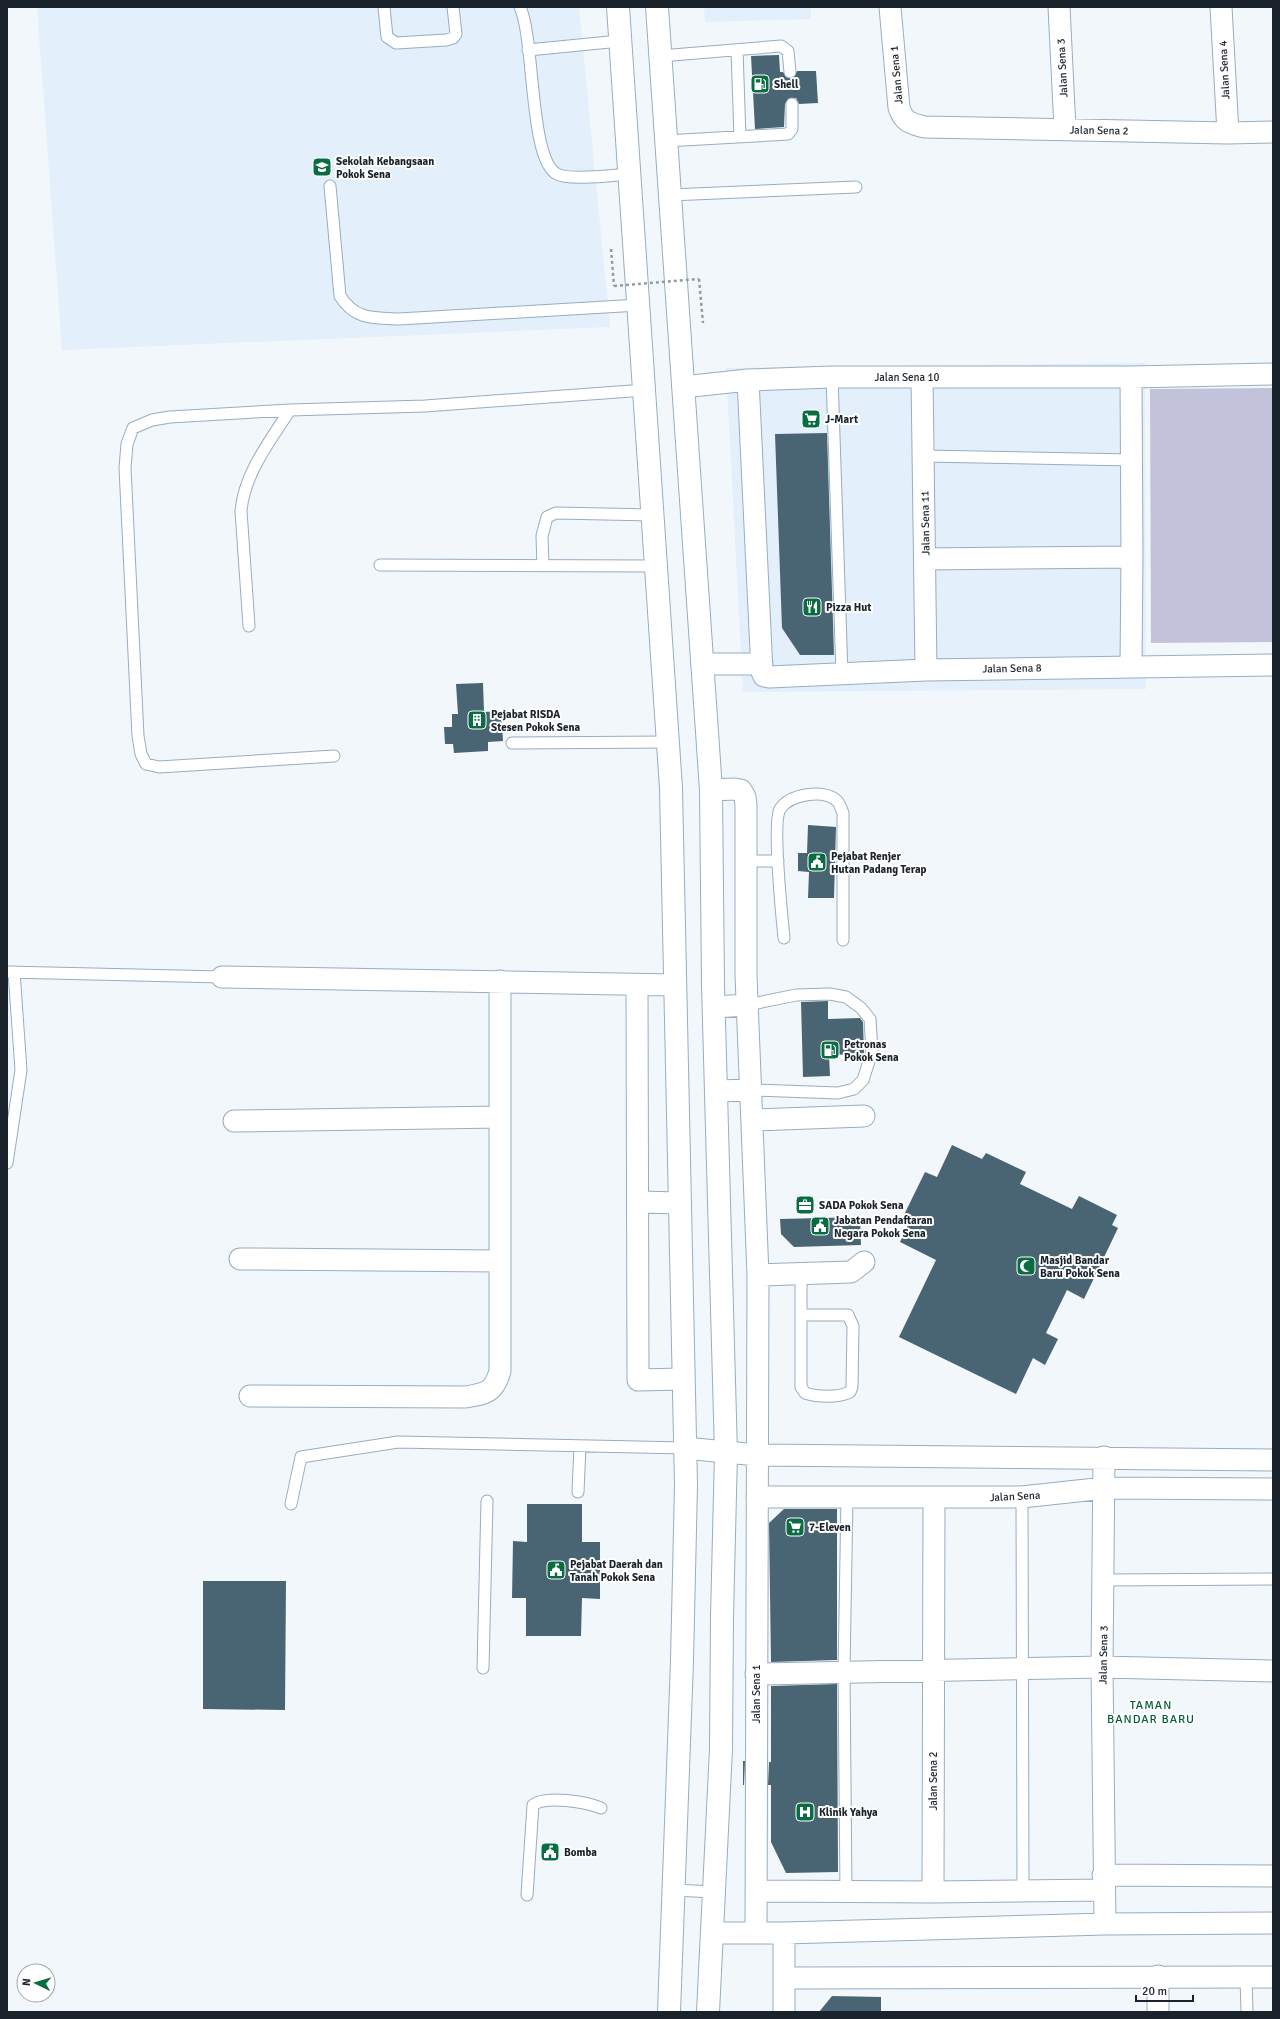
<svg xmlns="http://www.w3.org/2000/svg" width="1280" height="2019" font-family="Signika,sans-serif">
  <rect width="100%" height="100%" fill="#f2f7fb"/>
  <path fill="#e3effa" d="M37,7H579L610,327L62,350Z
    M704,7H811V19L705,22Z
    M1145,363L1146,689L743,692L726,368Z"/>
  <path fill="#c2c3da" d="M1273,388V642L1151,643L1150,389Z"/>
  <path fill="#496573" d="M779,55L780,72H783L787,78L794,77L797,71H816L818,103L799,104L796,98H789L785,104L784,127L755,129L751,56Z
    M827,433L834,655H800L782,628L775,434Z
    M483,683L484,712L501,711L503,741L488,742V751L454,753L453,744H445L444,727H452V714H458L456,684Z
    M808,825L836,827L834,898H808L809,872L798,871V853H807Z
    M828,1001V1019L860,1018L863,1022L864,1054L829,1055L830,1076L803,1077L801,1002Z
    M952,1145L982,1159L986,1153L1026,1172L1020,1184L1072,1209L1079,1196L1117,1215L1112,1225L1118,1228L1084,1299L1067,1290L1046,1333L1058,1339L1045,1365L1033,1358L1016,1394L899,1337L936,1260L900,1242L908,1225L901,1221L925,1172L937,1177Z
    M860,1217L861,1245L794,1247L781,1234L780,1219Z
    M527,1504H582V1542H600V1599L582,1598L581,1636H526V1598H512L513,1541L527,1542Z
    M784,1509H837V1660L771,1662L769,1523Z
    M203,1581H286L285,1710L203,1709Z
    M837,1684L838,1872L786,1873L771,1842V1785H768L769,1762H771V1686Z
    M743,1761H745L744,1785H743Z
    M832,1996L881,1997V2012H819Z"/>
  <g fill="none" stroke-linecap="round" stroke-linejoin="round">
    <defs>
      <path id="service" d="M384,7L387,37L396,43L446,40L453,38L456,34L453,7
        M520,7C535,39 529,160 557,174C569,181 614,175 630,174
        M528,50L620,41
        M737,50L740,137
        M660,56L781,46L788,51L790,72
        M666,141L788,134L792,129V104
        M330,186L340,296C355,320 374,318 399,319L639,305
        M670,195L856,187
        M832,377L842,674
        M924,456L1132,460
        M380,565L657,566
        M543,566L542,536L547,517L556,513L653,515
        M249,626L241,511C244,474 270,441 290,410
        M512,743L668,742
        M334,756L159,767L146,764L141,754L138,736L125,468L127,444L133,428L152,420L170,417L290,410L425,406L645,390
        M747,861H778
        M784,938C782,917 772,823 780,809C790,794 823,789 836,800C840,803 841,809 843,813V940
        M7,972L222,977
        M747,1005L796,995L830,994L846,997L861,1008L870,1019L872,1052L863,1080L854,1089L838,1093L752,1090
        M7,1163L21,1070L14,972
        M801,1273V1387L805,1393C817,1397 838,1398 850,1392L852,1387L853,1326L848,1315H801
        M578,1492L580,1446
        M1022,1497L1023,1891
        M291,1504L301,1457L398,1442L685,1448
        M1104,1580L1273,1579
        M483,1668L487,1501
        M674,1890L714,1892
        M846,1892L844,1671L847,1498
        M527,1895L533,1805C545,1795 587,1802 601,1808
        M1246,1977L1247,2012"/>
      <path id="minor" d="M890,7L899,108C904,122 910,123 924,127L1228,133L1273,132
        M1059,7L1065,129
        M1221,7L1228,133
        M922,377L926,670
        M1131,377L1132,557L1131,666
        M748,380L762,672L764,676L769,677L926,670L1273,665
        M683,387L748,380L832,377H1131L1273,374
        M925,559L1132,557
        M702,664H762
        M711,790L735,789L741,790L745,797L746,805V975L758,1275L756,1933
        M222,977L675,985
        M637,985L638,1380L683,1379
        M714,1007L747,1005
        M717,1091L752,1090
        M752,1120L864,1116
        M234,1121L500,1117
        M639,1202L679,1203
        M240,1259L500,1261
        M758,1275L851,1272L864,1262
        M250,1396L465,1397C485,1394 494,1393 500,1371V981
        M685,1448L757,1455L1273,1460
        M1104,1457L1102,1667L1105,1924
        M757,1497H1022L1105,1488L1273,1489
        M756,1674L1102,1667L1273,1671
        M1103,1875L1273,1876
        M756,1891L933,1892L1103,1890
        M933,1892L934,1498
        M712,1933H784L1105,1924L1273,1923
        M784,1933V2012
        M1158,1976V2012
        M785,1978L1273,1977"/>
      <path id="trunk" d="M618,7L671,788L686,1485L682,1661L669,2012
        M657,7L711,790L713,985L726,1453L722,1617L721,1749L708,2012"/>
    </defs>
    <use href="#service" stroke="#97adc2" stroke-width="13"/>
    <use href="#minor" stroke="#97adc2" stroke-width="23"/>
    <use href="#trunk" stroke="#97adc2" stroke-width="24"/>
    <path stroke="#949ba0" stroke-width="2.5" stroke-dasharray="3 3" stroke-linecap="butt" d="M611,249L614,286
      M699,279L703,323"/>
    <use href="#service" stroke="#fff" stroke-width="11"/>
    <use href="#minor" stroke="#fff" stroke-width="21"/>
    <use href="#trunk" stroke="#fff" stroke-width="22"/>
    <path stroke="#949ba0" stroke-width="2.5" stroke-dasharray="3 3" stroke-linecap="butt" d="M614,286L699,279"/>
  </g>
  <defs>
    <symbol id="fuel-square" viewBox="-11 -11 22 22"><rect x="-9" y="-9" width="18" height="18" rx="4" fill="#0a6c41" stroke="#fff"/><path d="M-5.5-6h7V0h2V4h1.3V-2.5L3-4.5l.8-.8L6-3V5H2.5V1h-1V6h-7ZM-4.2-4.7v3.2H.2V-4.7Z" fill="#fff"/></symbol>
    <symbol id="school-square" viewBox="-11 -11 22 22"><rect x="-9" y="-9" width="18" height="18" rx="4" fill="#0a6c41" stroke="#fff"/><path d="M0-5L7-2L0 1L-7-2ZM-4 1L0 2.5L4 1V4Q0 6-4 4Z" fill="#fff"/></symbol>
    <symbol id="supermarket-square" viewBox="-11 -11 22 22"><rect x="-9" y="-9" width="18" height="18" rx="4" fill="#0a6c41" stroke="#fff"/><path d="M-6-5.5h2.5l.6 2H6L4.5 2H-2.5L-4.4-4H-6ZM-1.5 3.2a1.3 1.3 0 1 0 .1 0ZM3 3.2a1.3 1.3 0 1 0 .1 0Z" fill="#fff"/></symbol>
    <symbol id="restaurant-square" viewBox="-11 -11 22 22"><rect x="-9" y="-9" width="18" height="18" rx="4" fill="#0a6c41" stroke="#fff"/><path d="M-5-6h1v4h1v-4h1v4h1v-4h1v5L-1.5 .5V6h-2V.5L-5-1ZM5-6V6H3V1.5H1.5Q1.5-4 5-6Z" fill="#fff"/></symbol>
    <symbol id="building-square" viewBox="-11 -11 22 22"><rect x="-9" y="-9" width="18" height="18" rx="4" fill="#0a6c41" stroke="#fff"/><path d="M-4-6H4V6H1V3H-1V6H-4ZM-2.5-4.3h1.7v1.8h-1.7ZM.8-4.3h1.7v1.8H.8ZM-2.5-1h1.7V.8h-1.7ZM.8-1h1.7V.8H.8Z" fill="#fff"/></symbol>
    <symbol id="civic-square" viewBox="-11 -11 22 22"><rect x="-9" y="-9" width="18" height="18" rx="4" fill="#0a6c41" stroke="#fff"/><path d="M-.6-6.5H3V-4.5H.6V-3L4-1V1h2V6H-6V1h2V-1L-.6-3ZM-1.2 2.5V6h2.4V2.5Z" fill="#fff"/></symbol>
    <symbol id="office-square" viewBox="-11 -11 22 22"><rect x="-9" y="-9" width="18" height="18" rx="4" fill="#0a6c41" stroke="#fff"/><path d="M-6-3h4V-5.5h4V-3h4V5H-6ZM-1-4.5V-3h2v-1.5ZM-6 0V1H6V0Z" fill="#fff"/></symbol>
    <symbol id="mosque-square" viewBox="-11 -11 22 22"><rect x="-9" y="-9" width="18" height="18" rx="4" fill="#0a6c41" stroke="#fff"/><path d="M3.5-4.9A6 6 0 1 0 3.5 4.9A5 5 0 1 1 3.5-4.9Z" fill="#fff"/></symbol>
    <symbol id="hospital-square" viewBox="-11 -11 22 22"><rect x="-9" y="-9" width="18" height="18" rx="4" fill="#0a6c41" stroke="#fff"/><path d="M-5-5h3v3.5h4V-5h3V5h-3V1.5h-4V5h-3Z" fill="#fff"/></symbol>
  </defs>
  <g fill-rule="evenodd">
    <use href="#fuel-square" x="749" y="73" width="22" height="22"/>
    <use href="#school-square" x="311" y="156" width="22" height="22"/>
    <use href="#supermarket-square" x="800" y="408" width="22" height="22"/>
    <use href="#restaurant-square" x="801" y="596" width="22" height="22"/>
    <use href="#building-square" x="466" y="709" width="22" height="22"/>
    <use href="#civic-square" x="806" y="851" width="22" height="22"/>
    <use href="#fuel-square" x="819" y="1039" width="22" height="22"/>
    <use href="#office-square" x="794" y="1194" width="22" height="22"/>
    <use href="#civic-square" x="809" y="1215" width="22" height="22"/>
    <use href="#mosque-square" x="1015" y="1255" width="22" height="22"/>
    <use href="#supermarket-square" x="784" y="1516" width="22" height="22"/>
    <use href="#civic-square" x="545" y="1559" width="22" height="22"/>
    <use href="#hospital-square" x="794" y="1801" width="22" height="22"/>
    <use href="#civic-square" x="539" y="1841" width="22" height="22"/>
  </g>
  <g text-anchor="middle" stroke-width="4" stroke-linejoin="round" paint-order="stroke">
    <g font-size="11" fill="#1a232b" stroke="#fff">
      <text transform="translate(1062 68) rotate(-93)" y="4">Jalan Sena 3</text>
      <text transform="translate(1224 70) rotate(-93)" y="4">Jalan Sena 4</text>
      <text transform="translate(896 75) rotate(-95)" y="4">Jalan Sena 1</text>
      <text transform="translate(1099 130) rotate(1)" y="4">Jalan Sena 2</text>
      <text x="907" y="381">Jalan Sena 10</text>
      <text transform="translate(925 523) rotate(-91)" y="4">Jalan Sena 11</text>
      <text transform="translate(1012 668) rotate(-1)" y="4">Jalan Sena 8</text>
      <text transform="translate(1015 1496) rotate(-3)" y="4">Jalan Sena</text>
      <text transform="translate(1103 1655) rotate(-89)" y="4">Jalan Sena 3</text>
      <text transform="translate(756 1694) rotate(-90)" y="4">Jalan Sena 1</text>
      <text transform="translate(933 1781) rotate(-90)" y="4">Jalan Sena 2</text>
    </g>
    <g font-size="11" font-weight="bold" fill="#1a232b" stroke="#fff" text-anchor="start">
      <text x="774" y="88">Shell</text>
      <text x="336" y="165">Sekolah Kebangsaan<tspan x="336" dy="13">Pokok Sena</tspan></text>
      <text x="825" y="423">J-Mart</text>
      <text x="826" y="611">Pizza Hut</text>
      <text x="491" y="718">Pejabat RISDA<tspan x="491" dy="13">Stesen Pokok Sena</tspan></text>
      <text x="831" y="860">Pejabat Renjer<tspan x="831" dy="13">Hutan Padang Terap</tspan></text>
      <text x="844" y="1048">Petronas<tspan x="844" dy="13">Pokok Sena</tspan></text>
      <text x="819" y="1209">SADA Pokok Sena</text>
      <text x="834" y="1224">Jabatan Pendaftaran<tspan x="834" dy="13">Negara Pokok Sena</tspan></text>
      <text x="1040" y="1264">Masjid Bandar<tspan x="1040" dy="13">Baru Pokok Sena</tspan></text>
      <text x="809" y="1531">7-Eleven</text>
      <text x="570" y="1568">Pejabat Daerah dan<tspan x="570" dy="13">Tanah Pokok Sena</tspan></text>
      <text x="819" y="1816">Klinik Yahya</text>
      <text x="564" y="1856">Bomba</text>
    </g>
    <g font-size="12" letter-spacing="1" fill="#025e37" stroke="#fff">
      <text x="1151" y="1709">TAMAN<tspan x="1151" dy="14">BANDAR BARU</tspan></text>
    </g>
  </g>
  <rect width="1280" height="2019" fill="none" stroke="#1a232b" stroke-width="16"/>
  <g transform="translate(36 1983) rotate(275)"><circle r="19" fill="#ffffff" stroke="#a3a7aa"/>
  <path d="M0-3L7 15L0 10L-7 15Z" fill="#0a6c41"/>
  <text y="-6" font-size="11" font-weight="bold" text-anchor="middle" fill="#1a232b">N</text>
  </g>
  <path d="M1136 1995v6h57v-6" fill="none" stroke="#1a232b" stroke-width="2"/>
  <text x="1142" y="1995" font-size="12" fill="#1a232b" stroke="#ffffff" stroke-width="3" paint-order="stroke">20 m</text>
</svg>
